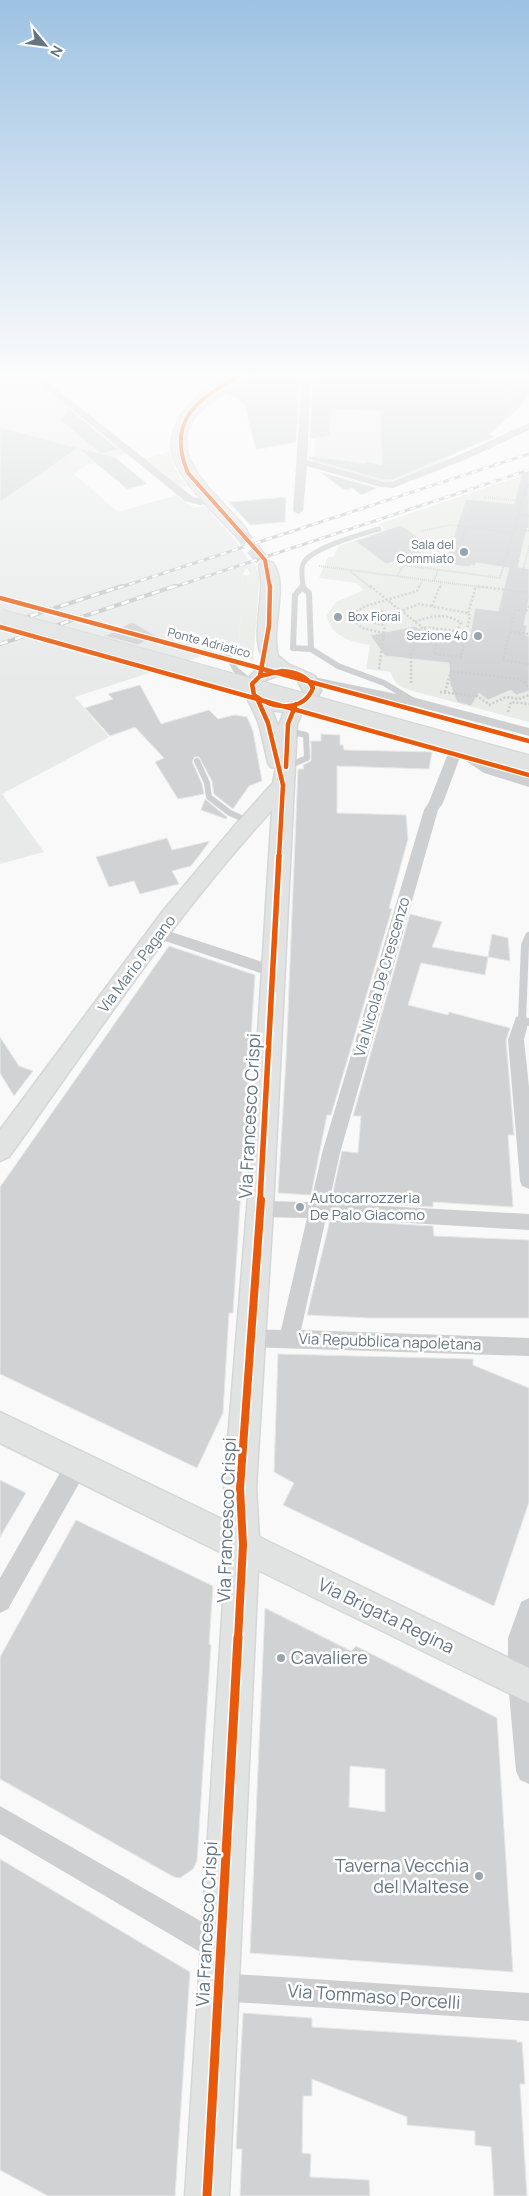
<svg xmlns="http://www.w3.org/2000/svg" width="529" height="2196" font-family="Manrope,sans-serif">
  <rect width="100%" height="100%" fill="#f9f9f9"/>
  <path fill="#e8e9e9" d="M0,376H30L87,421L80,422L91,433L99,431L128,454L87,465L74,474L118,512L177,495L193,508L205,506L236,541L251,564L246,565L243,575L239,644L75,697L109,737L2,794L44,852L0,864Z
    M318,376H529V396L506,419L439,451L449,459L394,482H383L314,462Z"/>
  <path fill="#e8ebe6" d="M169,451L175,469L187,486L181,487L146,459Z
    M529,473V722L413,691C403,688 393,684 391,672L366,669L370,645C352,642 329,636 327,615L336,602L364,590L355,583L319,578L328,557H333L339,546L386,530L379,524Z
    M254,563L259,573V583L253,662L234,645L239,643L243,575H250L248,569H245L246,565Z"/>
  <path fill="#d0d2d3" stroke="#e8e8e8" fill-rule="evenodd" d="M250,376H300L296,442L256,450L244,404L227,393Z
    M313,376H478L491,379L503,377L516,382L529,378V395L517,410L490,434L494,437L392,480H384L309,459V456L365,463L368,461L382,465L380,411L331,409L330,436L310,439Z
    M69,409L118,449L102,454L115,457L147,484L127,489L78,448L100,453L60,420Z
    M0,427L18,432L78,448L0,502Z
    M523,470L529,471V529L527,528L518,567L529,569V599L524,625L527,626L525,635L529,636V691L516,695L511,690L488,700L479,693L471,706L457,702L450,684L449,663L385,656L370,635L416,626L419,629L470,635L475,608L498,611L509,568L476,563L475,566L471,565L470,567L444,564L466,499L514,504Z
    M320,472L377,488L361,495L352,488L346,490L343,489Z
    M286,497L285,522L250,525L229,502Z
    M401,525L434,549L386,564L355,541Z
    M132,622L156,636L138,645L105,636Z
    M140,685L161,724L209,710L218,719L235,715L247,717L253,731L262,781L249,786L233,809L214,794L212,781L199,757H195L192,761L202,784L204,794L178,799L155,762L164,758L135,727L110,736L85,708L113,699L108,694Z
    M321,734L340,735V745H343L344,750L432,752L429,769L337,766V813L406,815L408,839L389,908L392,909L331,1115H327L311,1195L278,1193L286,1060L298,769H304L303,765L311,761V741H321Z
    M205,799L227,817L226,819L201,810Z
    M167,838L172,850L210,841L191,866L172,871L179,884L140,894L134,881L109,887L96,857Z
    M410,914L442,922L432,947L488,957L485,975L421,963L408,1005L448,1015L449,1012L510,1028L506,1040L514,1135H508L513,1207L433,1202V1207L334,1201L335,1197H332L342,1151L358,1153L361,1116H353Z
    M492,934L508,938L510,961L488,957Z
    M169,946L255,975L233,1313H229L223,1413L197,1468L0,1374V1187Z
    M0,1037L19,1066L33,1071L14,1096L0,1073Z
    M330,1220L433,1226L434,1236L529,1240V1318H369L307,1315Z
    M278,1354L473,1359V1365L529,1388V1502L494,1606L283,1505L294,1483L274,1472Z
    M0,1480L26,1493L0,1537Z
    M76,1520L213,1586L209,1644L211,1645L197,1861L193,1869L180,1878L174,1877L0,1779V1657Z
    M265,1608L351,1651L356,1646L497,1718L513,1972L250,1953ZM350,1766L385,1769V1812L349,1807Z
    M0,1859L190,1972L175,2196H48L0,2170Z
    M243,2013L312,2018V2027L517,2040V2042H522L525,2084H520L527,2196H494L491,2147L475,2145V2131L407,2125V2117L312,2079V2096H303L302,2153L311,2154L310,2177L369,2180L370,2196H240L242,2149H236Z"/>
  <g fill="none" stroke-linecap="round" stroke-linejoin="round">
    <path stroke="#d4d8dc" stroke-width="14" stroke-dasharray="14 8" stroke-linecap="butt" d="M239,531L267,566"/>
    <defs>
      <path id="secondary" d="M230,376H244C232,392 207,399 194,418C164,461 226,500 247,531L244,534H234C215,513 177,479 172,451C170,438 175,425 182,414C194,398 213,387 230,376Z
        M267,561L273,563C289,586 270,627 278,656L288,664L315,676L321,691L314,702L304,708L297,724L273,1209L256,1488L259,1537L529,1668V1703L258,1570L229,2196H185L226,1555L0,1443V1412L226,1521L224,1488L247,1209L272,810C174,917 93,1039 9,1157L0,1161V1130L163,911L237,823L273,783L276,768L271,767L268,763C265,750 263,737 259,724C255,710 244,698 243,684L254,672L269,667C245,641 268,599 259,566L261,563ZM276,676H288L298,681L303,691C293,704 274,703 262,692L261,684L266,680ZM272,710L284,712L278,727Z"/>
    </defs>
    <use href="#secondary" stroke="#d5d6d7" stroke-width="3"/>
    <path stroke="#cbcccd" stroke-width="2" stroke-dasharray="1 1" stroke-linecap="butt" d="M484,497L522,501
      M518,514L529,516
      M514,529L529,531
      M421,531L450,525L513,533
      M529,546L522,574L529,575
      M403,565L500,578L527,485H529
      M319,566L488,588
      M350,571L371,588
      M397,576L405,563L460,543L464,539L463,533L467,528
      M434,581L438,570
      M419,588L423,579
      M440,588L442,582"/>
    <path stroke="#cbcccd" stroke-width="2.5" stroke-dasharray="2 2" stroke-linecap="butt" d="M370,586L391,603
      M478,586L529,593
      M432,606L440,586
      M529,606L526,611L515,610L503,660L529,664
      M381,611L392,615L394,619L381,625L367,620L369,613Z
      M468,613L476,586
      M392,615L419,604L468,613L470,616L464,643L438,640L422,627
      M415,622C431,616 446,612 461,623L457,631L423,627
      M510,632L529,634
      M384,633L362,628L353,619L354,613L366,606L417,591L419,586
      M438,640L434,654L461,657L464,643
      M379,669L385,625
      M411,683V655L422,627L413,620
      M440,692L477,696L490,705
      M445,692L451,671L518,679L524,682L529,689
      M489,705L506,697L519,699L529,695
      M508,712L511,702L529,704"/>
    <path stroke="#cecfd0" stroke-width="5" d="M303,588C303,580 300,570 303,564C310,548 362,534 379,529"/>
    <path stroke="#cecfd0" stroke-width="6" d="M303,586L295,595L293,648L311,649L338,666L384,683L414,701
      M303,588L309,593L311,649
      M225,650L236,670L252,683
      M197,761L207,783L209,797L230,813L248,821
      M286,767L307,758L306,735L287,731"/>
    <path stroke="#cecfd0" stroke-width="8" d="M529,936L525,945L522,1021L529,1022"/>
    <path fill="#cecfd0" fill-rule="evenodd" d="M31,376H40L193,497L200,499L211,497L216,500L215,502L200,505L185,501Z
      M302,376H311L307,460L384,482H392L459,455L529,423V430L467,459L393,488L380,487L307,466L303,511L298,514L293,511Z
      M309,676L416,698L529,728V736L415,706L360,696L305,683L303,680Z
      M453,743L462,745L494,767L529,778V787L484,773L460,757L443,803L438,810L340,1153L329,1203L529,1214V1230L326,1218L301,1330L529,1338V1356L250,1347L243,1345L240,1338L243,1331L250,1329L281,1330L307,1218L260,1217L253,1215L251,1209L253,1203L260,1201L311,1202L322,1153L424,810L429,802L449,751L446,747Z
      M159,928L278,967L280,971L278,975L272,977L153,937L151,933L153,929Z
      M522,1015L529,1019L524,1040L529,1087V1189L522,1186L520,1181L508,1040L516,1017Z
      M77,1454L85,1457L88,1465L85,1473L8,1609L0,1613V1578L69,1457Z
      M529,1598V1784L520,1780L516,1771L508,1682V1638L521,1602Z
      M0,1806L232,1939L236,1949L232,1959L222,1963L212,1959L0,1834Z
      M219,1973L529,1993V2021L219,2001L209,1997L205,1987L209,1977Z"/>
    <use href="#secondary" fill="#e1e2e2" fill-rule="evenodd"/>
    <defs>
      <path id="rail-far1" d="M118,588L529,454
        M171,588L529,470"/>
      <path id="rail" d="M0,626L122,586
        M0,644L175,586"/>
    </defs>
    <use href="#rail-far1" stroke="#c3c5c6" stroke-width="3"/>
    <use href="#rail" stroke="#c3c5c6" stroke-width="4"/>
    <use href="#rail-far1" stroke="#fff" stroke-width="2" stroke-dasharray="6" stroke-linecap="butt"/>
    <use href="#rail" stroke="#fff" stroke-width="2.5" stroke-dasharray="8" stroke-linecap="butt"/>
    <defs>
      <path id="secondary-bridge" d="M0,619L529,765"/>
    </defs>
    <use href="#secondary-bridge" stroke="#d5d6d7" stroke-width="21" stroke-linecap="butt"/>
    <path stroke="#cbcccd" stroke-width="2.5" stroke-dasharray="2 2" stroke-linecap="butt" d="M391,603L413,620"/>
    <use href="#secondary-bridge" stroke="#e1e2e2" stroke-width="19"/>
    <defs>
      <path id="cycleway-far4" d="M238,376C196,401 166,421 188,473L265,560L270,588"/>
      <path id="cycleway-far3" d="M0,598L529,741
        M0,627L529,775
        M282,671C295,672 307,675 313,688C303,713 272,709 254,695L252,684L260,676Z
        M260,676L269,626L270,586
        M257,698L268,723L283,785L279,857
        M286,767L288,724L296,704"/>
      <path id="cycleway-far2" d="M260,1201L279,856"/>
      <path id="cycleway-far1" d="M238,1639L243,1545L240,1488L261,1200"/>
      <path id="cycleway" d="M207,2196L238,1637"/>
    </defs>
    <use href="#cycleway-far4" stroke="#fff" stroke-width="5.5"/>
    <use href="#cycleway-far3" stroke="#fff" stroke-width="7"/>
    <use href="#cycleway-far2" stroke="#fff" stroke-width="9"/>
    <use href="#cycleway-far1" stroke="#fff" stroke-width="11"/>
    <use href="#cycleway" stroke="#fff" stroke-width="12"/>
    <use href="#cycleway-far4" stroke="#e8590c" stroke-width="4"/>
    <use href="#cycleway-far3" stroke="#e8590c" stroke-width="4.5"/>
    <use href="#cycleway-far2" stroke="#e8590c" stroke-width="5.5"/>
    <use href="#cycleway-far1" stroke="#e8590c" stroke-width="8"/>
    <use href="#cycleway" stroke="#e8590c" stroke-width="9"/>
  </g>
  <linearGradient id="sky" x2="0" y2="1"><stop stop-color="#9dc2e2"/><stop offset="0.55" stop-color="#fcfcfc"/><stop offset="1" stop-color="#fcfcfc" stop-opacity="0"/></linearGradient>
  <rect width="529" height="683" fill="url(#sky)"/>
  <g fill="#99a4ac" stroke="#fff" stroke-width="2">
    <circle cx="464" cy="552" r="5"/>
    <circle cx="338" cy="617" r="5"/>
    <circle cx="478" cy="636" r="5"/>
    <circle cx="300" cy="1207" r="5"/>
    <circle cx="281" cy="1658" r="5"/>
    <circle cx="479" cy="1876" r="5"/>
  </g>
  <g text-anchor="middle" stroke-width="5" stroke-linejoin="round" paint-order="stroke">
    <g font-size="12" fill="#657683" stroke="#fff" text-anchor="end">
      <text x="454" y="549">Sala del<tspan x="454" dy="14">Commiato</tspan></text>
      <text x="348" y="621" text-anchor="start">Box Fiorai</text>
      <text x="468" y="640">Sezione 40</text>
    </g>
    <g font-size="12" fill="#657683" stroke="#fff">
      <text transform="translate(209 643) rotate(15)" y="4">Ponte Adriatico</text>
    </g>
    <g font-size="15" fill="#657683" stroke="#fff">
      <text transform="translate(137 964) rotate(-53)" y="5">Via Mario Pagano</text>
      <text transform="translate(382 977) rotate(-74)" y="5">Via Nicola De Crescenzo</text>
      <text transform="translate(390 1342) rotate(2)" y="5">Via Repubblica napoletana</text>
    </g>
    <g font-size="15" fill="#657683" stroke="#fff" text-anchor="start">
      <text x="310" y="1203">Autocarrozzeria<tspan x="310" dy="17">De Palo Giacomo</tspan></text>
    </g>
    <g font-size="18" fill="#657683" stroke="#fff">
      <text transform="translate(250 1116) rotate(-87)" y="6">Via Francesco Crispi</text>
      <text transform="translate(227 1520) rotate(-88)" y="6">Via Francesco Crispi</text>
      <text transform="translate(386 1616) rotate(26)" y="6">Via Brigata Regina</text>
      <text transform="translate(207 1924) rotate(-87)" y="6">Via Francesco Crispi</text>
      <text transform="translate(374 1997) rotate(4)" y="6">Via Tommaso Porcelli</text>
    </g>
    <g font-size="18" fill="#657683" stroke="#fff" text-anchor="start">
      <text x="291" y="1664">Cavaliere</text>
      <text x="469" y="1872" text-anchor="end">Taverna Vecchia<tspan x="469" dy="21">del Maltese</tspan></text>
    </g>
  </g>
  <g transform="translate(45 45) rotate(119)" stroke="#ffffff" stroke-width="4" paint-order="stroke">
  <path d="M0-4L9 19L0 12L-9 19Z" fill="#657683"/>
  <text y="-8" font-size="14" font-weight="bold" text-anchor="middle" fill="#657683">N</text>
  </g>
</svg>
